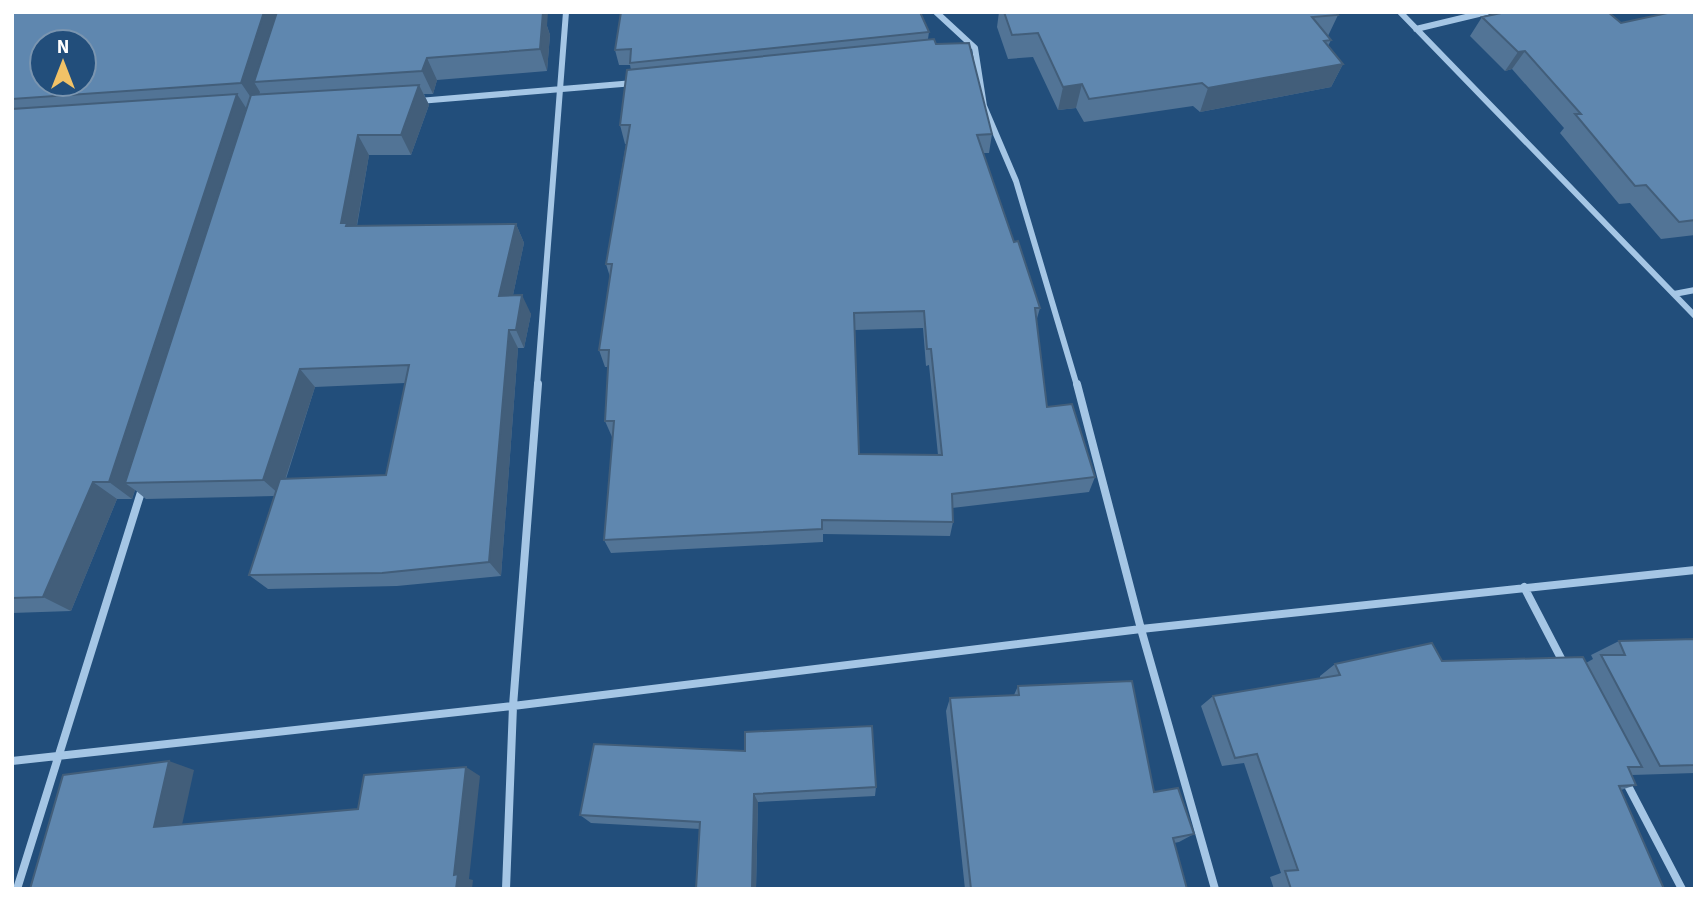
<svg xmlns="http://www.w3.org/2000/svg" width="1707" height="901" font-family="'Source Sans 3',sans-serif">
  <rect width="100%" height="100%" fill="#224e7b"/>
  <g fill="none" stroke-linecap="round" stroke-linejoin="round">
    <path stroke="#a5c6e5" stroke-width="6" d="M936,12L975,48L984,106L1016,181L1077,386
      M1400,12L1695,316
      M1416,29L1487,12
      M419,101L634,83
      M1674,294L1695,290
      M537,386L566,12"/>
    <path stroke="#a5c6e5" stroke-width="8" d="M1077,384L1141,629L1215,889
      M1524,587L1564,664
      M12,761L513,706L1141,629L1695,570
      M1625,780L1682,889
      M17,889L142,489
      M506,889L513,706L538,384"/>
  </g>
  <path fill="#527496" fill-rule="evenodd" d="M12,12L547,26L550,35L547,71L437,80L433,94H424L429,105L411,155H369L357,226L516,224L524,243L513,295L531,314L524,348H518L501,576L397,586L268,589L249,575L274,496L146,499L135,490L132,499H117L71,611L12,613ZM405,383L386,475L286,479L315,387Z
    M999,12H1336L1338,15L1328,36L1331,40L1328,46L1343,64L1331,87L1200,112L1193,106L1084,122L1076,108L1058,110L1033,57L1008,59L997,27Z
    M1695,12V235L1661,239L1630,203L1619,204L1560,133L1564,128L1512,69L1505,71L1470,36L1482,17L1621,23Z
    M929,32L928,39L936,44L992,134L989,153H983L1014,242L1040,308L1036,322L1047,407L1095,477L1089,492L952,508L953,522L950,536L823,534V542L611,553L604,540L613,437H612L605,421L608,367H605L599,350L610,277L606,264L626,144H625L620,125L631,70L630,65H619L615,50ZM923,328L926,366L929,365L938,455L859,454L855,330Z
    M1695,639V773L1632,775L1636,785L1621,790L1664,889H1274L1270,877L1281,873L1244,763L1222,766L1201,706L1213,696L1320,678V676L1335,664L1442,661L1586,663L1593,659L1591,655L1619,641Z
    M1018,686L1154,792L1194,834L1179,842L1174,843L1187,889H965L946,711L950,698L1014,695Z
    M745,751L876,787L875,796L758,802L756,889H696L700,829L591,823L580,815Z"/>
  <path fill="#425e7a" d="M264,12H285L254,82L260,92L256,105L241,83Z
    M539,12H548L547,26L550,35L547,71L540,49Z
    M1525,51L1512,69L1505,71L1518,52Z
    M427,58L437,80L433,94L422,71Z
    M1343,64L1331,87L1200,112L1208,88Z
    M1082,84L1076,108L1058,110L1063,87Z
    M419,85L429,105L411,155L401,135Z
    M237,94L252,117L125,483L135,490L132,499L109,482Z
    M358,135L369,155L355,235L341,223Z
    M516,224L524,243L509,314L499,296Z
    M522,295L531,314L524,348L516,330Z
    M509,330L518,348L501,576L489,562Z
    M300,369L315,387L280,495L263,480Z
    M93,482L117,499L71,611L43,597Z
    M169,761L194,770L180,834L154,827Z
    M466,767L480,776L469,879L473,880L472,889H456L454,875Z
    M754,794L758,802L756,889H752Z"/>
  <path fill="#5f87af" stroke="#425e7a" stroke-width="2" fill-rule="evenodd" d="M12,12H264L241,83L12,99ZM42,42H84V84H42Z
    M277,12H543L540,49L427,58L422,71L254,82Z
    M621,12H920L929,32L630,63L631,49L615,50Z
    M1004,12H1336L1338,15L1312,17L1331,40L1324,41L1343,64L1208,88L1202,83L1089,99L1082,84L1063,87L1038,33L1012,35Z
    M1506,12H1608L1621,23L1672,12H1695V220L1679,222L1646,185L1635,186L1575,114H1581L1525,51L1518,52L1482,17Z
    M934,39L936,44L969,43L992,134L977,135L1014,242L1018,241L1040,308H1035L1047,407L1072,404L1095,477L952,494L953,522L822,520V529L604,540L614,421H605L609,350H599L612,264H606L630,125H620L627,70ZM924,311L927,349H931L942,455L859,454L854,313Z
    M419,85L401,135H358L341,223H347L346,226L516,224L499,296L522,295L516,330H509L489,562L382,573L249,575L280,479L386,475L409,365L300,369L263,480L125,483L251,95Z
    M237,94L109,482H93L43,597L12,598V109Z
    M1695,639V765L1660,766L1601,655H1625L1619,641Z
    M1432,643L1442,661L1583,657L1642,767H1628L1636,785L1619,786L1664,889H1291L1285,871L1298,870L1257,754L1235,758L1213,696L1340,675L1335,664Z
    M1132,681L1154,792L1178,788L1194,834L1173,838L1187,889H971L950,698L1019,695L1018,686Z
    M872,726L876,787L754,794L752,889H696L700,822L580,815L594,744L745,751V732Z
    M169,761L154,827L358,809L364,775L466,767L454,875L458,874L456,889H30L63,775Z"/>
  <rect width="1707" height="901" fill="none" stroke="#ffffff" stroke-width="28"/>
  <g transform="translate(63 63)"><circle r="33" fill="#224e7b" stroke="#7a95b0" stroke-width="2"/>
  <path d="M0-5L12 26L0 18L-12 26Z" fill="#f1c267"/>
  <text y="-10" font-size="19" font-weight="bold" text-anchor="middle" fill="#ffffff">N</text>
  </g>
</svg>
